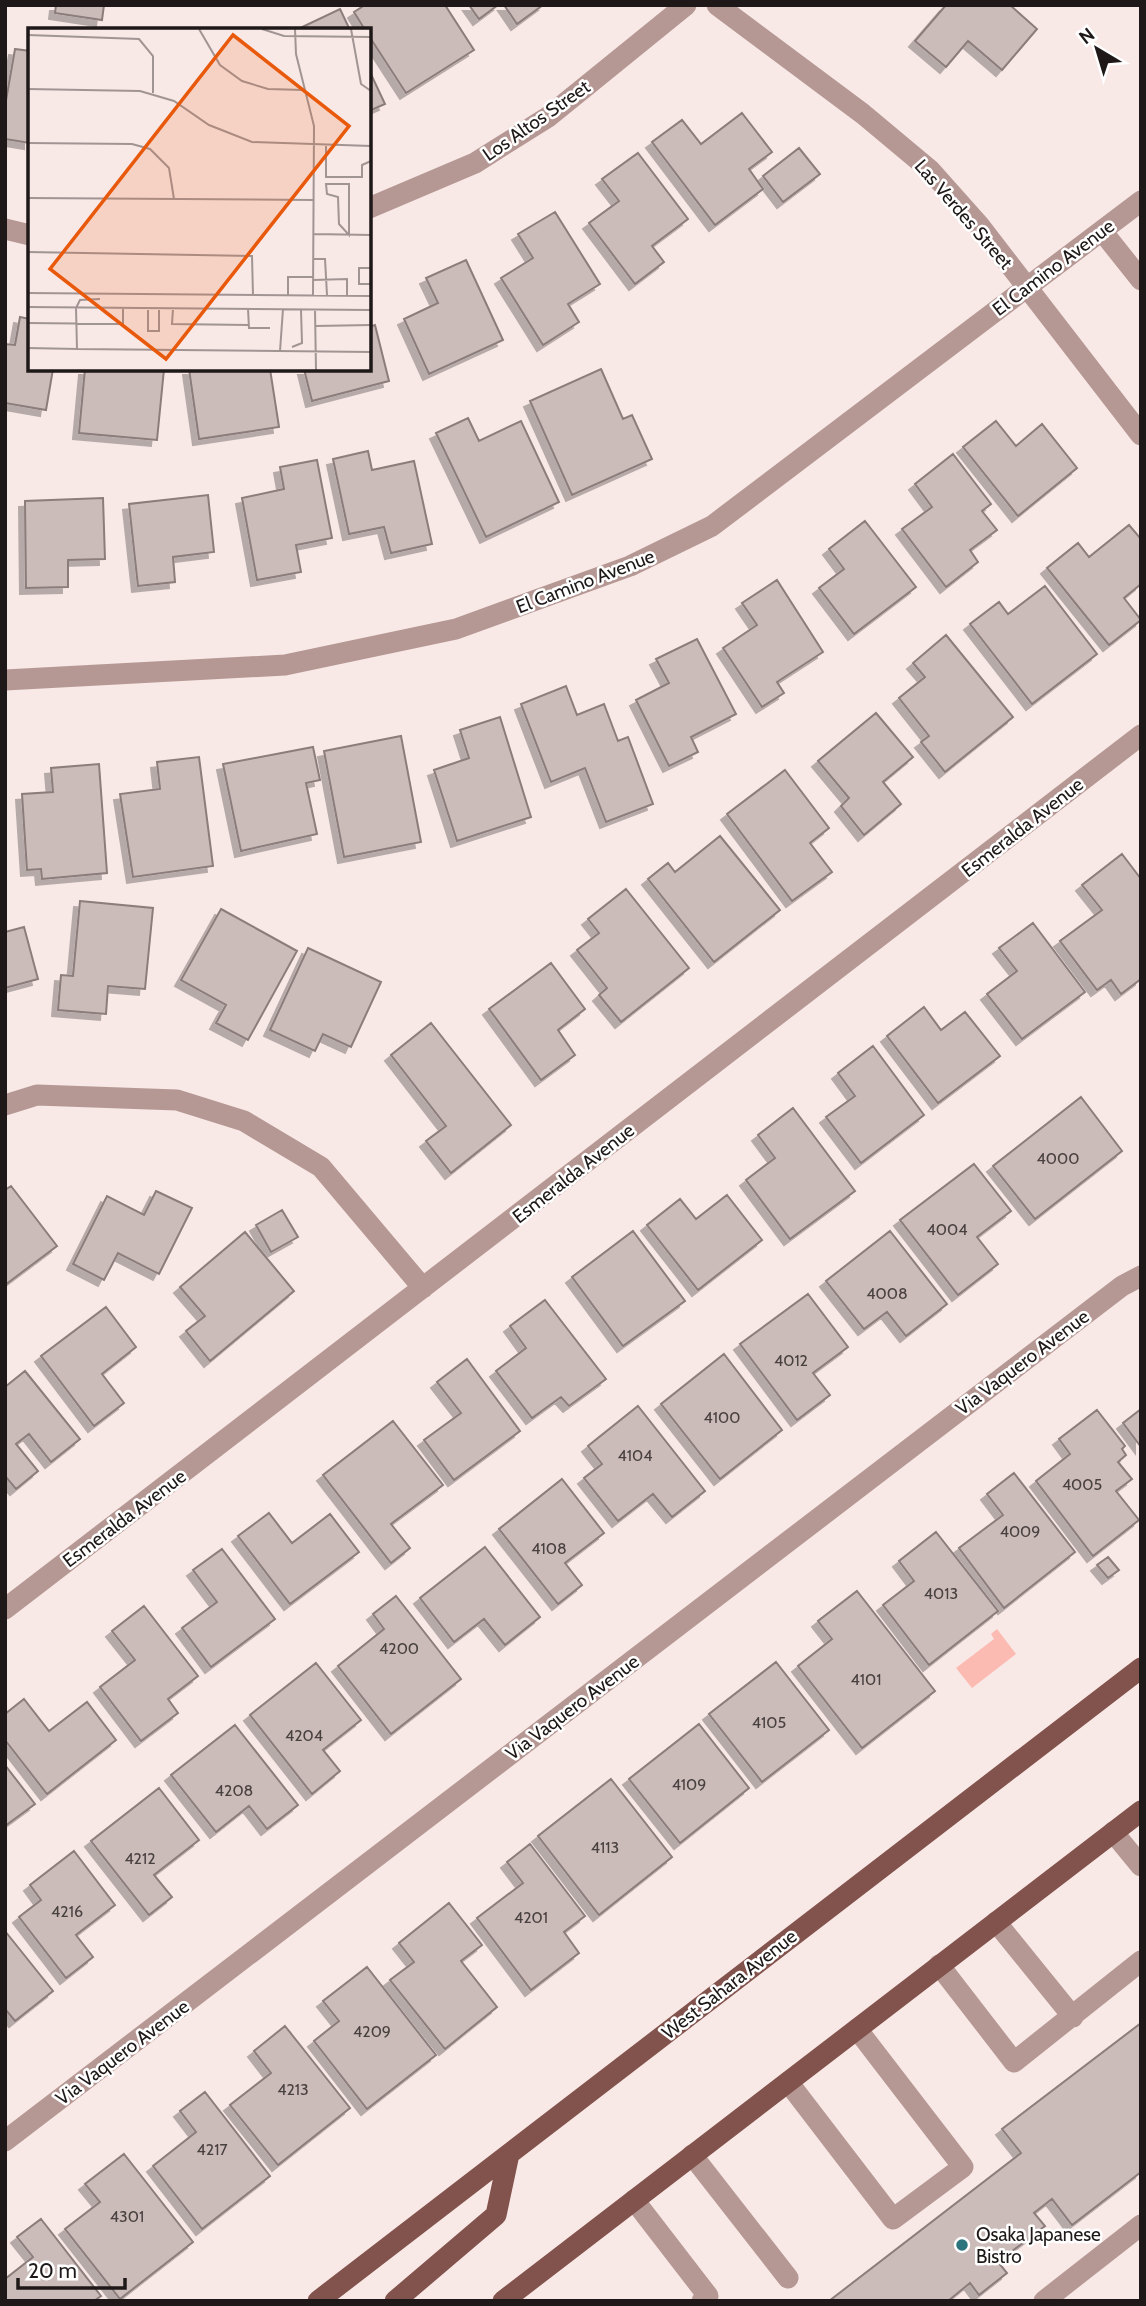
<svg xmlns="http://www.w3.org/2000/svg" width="1146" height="2306" font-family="Cabin,sans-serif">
  <defs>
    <filter id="shadow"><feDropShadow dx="-6" dy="6" stdDeviation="0" flood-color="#0004"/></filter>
  </defs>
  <rect width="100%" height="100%" fill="#f8e8e6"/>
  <path fill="#fcbbb2" d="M997,1629L1016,1654L972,1688L956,1668L994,1639L991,1634Z"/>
  <path fill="#cbbcb9" stroke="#8b7d7b" stroke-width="2" filter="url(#shadow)" d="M56,5H104L102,20L55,13Z
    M365,5H445L474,50L406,93L369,36V30H365L354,12Z
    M469,5H498L479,19Z
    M504,5H543L517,24Z
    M946,5H1010L1037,29L1002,70L968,41L946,67L915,41Z
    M340,9L350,30H296Z
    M15,49L30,51V143L5,139V106Z
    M369,70L385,104L369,111Z
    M742,113L772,152L749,169L763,189L715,225L652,142L682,120L701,144Z
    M799,148L820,174L783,202L763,176Z
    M638,153L688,219L652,246L664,262L635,284L589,223L619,201L602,179Z
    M555,212L600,284L568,304L579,322L543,345L501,278L533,258L518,234Z
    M466,260L503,340L429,374L404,319L438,303L426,278Z
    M20,317L30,319V369H53L46,410L5,403V344L15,345Z
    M375,325L389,381L312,401L304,369H369V327Z
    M85,369H164L157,440L79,433Z
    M189,369H270L279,427L199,439Z
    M601,369L623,419L632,415L652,459L572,495L530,401Z
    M468,418L479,441L521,421L559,502L486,537L436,433Z
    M996,421L1016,446L1042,424L1077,468L1018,516L963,447Z
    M368,451L372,470L414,461L432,544L391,553L384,527L349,534L333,459Z
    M953,454L991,504L982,511L997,530L970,550L978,562L946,587L902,529L932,507L915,484Z
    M317,460L332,538L296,545L301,572L257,580L242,498L284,489L280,467Z
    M208,495L214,552L173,557L175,582L138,586L129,504Z
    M103,498L105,559L68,560V587L26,588L25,501Z
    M865,521L916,587L854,634L819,588L844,569L829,549Z
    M1129,525L1141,539V584L1124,598L1141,620L1109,645L1047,568L1078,543L1089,557Z
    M777,580L823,652L777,682L784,693L762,707L723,648L757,625L742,603Z
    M1045,586L1097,654L1032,704L970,624L999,602L1008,614Z
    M946,635L1013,717L945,772L921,742L929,736L899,698L925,677L913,663Z
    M697,639L736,714L691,737L698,752L669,766L636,700L669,683L656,659Z
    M566,686L577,715L604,704L618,741L628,737L653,804L606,822L585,768L551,782L521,704Z
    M876,713L913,757L883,782L901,804L864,835L841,806L849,798L818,761Z
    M500,717L531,817L457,841L434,770L469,758L460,730Z
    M401,736L421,842L344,857L324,751Z
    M313,747L320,780L306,783L317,834L241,851L223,764Z
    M199,757L213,866L133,877L120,794L160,789L157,762Z
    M99,764L107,873L42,879L41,869L27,870L22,794L53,792L51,768Z
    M785,770L829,828L810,843L832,872L792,901L727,814Z
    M720,836L780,910L714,962L648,879L668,863L675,872Z
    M1122,854L1141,879V979L1121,994L1111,980L1097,990L1060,941L1102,910L1082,885Z
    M626,889L689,968L621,1022L599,995L607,988L577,950L599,933L588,919Z
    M80,901L153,908L145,989L108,986L106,1014L58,1010L61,975L73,976Z
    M221,909L297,951L248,1040L216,1023L226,1005L181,980Z
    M1033,923L1085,992L1022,1039L987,994L1017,971L999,948Z
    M24,927L38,979L5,988V932Z
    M308,948L381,982L351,1047L323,1034L315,1051L270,1030Z
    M551,963L585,1009L558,1030L575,1055L541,1080L489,1009Z
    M924,1007L941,1030L965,1012L1000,1056L938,1103L887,1036Z
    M431,1023L511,1125L451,1173L426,1141L446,1126L391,1055Z
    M873,1046L924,1115L861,1163L826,1117L855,1096L838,1073Z
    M1081,1097L1122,1151L1035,1219L993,1166Z
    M793,1108L855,1191L790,1239L746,1180L775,1158L758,1135Z
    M974,1164L1011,1211L977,1237L998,1264L958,1295L900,1220Z
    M11,1186L57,1246L5,1285V1190Z
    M156,1191L192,1208L159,1274L118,1253L104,1280L73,1264L107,1196L144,1215Z
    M727,1195L762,1240L698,1290L647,1225L680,1199L696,1219Z
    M282,1210L298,1237L271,1252L256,1225Z
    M633,1231L685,1301L623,1346L572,1277Z
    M890,1231L947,1304L906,1336L887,1312L864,1329L826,1281Z
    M245,1232L294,1291L210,1361L186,1331L205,1316L180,1287Z
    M808,1294L848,1347L813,1373L830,1395L797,1420L740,1344Z
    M545,1300L606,1379L569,1406L561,1397L532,1418L496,1371L526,1348L510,1326Z
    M106,1307L136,1347L102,1374L124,1403L94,1426L41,1356Z
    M724,1354L782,1430L720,1479L661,1404Z
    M467,1359L520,1431L454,1480L424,1440L461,1413L437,1382Z
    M25,1371L80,1439L51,1462L29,1434L16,1444L38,1471L16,1489L5,1476V1387Z
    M638,1406L705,1491L672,1517L653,1494L618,1521L584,1478L602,1464L588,1446Z
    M1141,1409V1447L1123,1423Z
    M1097,1410L1125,1446L1122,1449L1126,1455L1118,1462L1132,1479L1116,1491L1139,1520L1093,1556L1036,1481L1070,1454L1059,1439Z
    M393,1421L443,1485L391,1524L410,1548L391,1563L323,1475Z
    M1014,1473L1075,1552L1004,1608L959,1548L1003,1515L987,1494Z
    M562,1479L604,1533L565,1563L582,1585L558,1604L499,1529Z
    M269,1513L292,1543L330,1514L359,1552L290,1604L238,1536Z
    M936,1532L998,1611L929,1665L883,1605L914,1581L899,1561Z
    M485,1547L540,1617L505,1645L484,1619L454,1642L420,1598Z
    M222,1549L275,1619L211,1667L182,1628L217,1602L193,1570Z
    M1108,1557L1119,1570L1108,1578L1097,1565Z
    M857,1591L935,1691L862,1748L798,1666L832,1639L818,1621Z
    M396,1596L461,1679L391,1734L338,1666L384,1629L373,1614Z
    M144,1606L198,1676L168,1699L178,1713L141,1741L100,1687L135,1660L112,1631Z
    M776,1662L829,1730L762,1782L709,1714Z
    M316,1663L361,1720L323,1750L340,1771L312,1794L250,1715Z
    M24,1699L49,1731L87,1702L116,1740L47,1794L5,1740V1714Z
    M699,1724L749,1788L680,1843L629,1779Z
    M235,1725L298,1805L267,1829L249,1806L216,1832L171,1775Z
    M5,1765L35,1804L5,1826Z
    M611,1779L672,1857L599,1915L538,1836Z
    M159,1788L199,1840L154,1875L172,1897L149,1915L91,1841Z
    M530,1844L585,1916L564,1932L579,1953L531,1990L477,1918L523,1883L507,1862Z
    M74,1851L115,1905L76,1935L93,1957L66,1978L19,1917L41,1900L30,1885Z
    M449,1903L482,1945L461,1961L497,2007L445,2049L390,1980L414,1962L399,1943Z
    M5,1931L53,1991L15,2021L5,2009Z
    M367,1967L436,2055L367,2109L314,2041L339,2021L323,2001Z
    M1141,2023V2172L1072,2225L1052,2199L1034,2213L1045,2226L998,2262L1007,2273L979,2295L970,2283L948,2301H829L1021,2153L1002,2129Z
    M285,2026L350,2108L278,2165L230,2105L271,2073L254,2051Z
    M205,2092L270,2176L202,2229L153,2166L196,2132L180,2111Z
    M124,2154L193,2242L120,2299L65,2229L100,2202L85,2184Z
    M41,2219L101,2296L94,2301H5V2279L33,2257L17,2237Z"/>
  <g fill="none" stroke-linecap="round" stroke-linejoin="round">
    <path stroke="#b59894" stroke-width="21" d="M717,5L863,114L930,170L979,225L1141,435
      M369,208L475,163L548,117L686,5
      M5,229L30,235
      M1102,231L1141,280
      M5,680L285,665L456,629L630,566L712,526L1141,201
      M5,1105L37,1095L177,1100L244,1121L321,1167L423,1288
      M5,1609L1141,735
      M1113,1832L1141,1866
      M996,1922L1073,2017
      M939,1965L1014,2062L1141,1961
      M788,2082L893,2219L963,2167L857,2029
      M5,2141L1122,1286L1141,1276
      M692,2155L788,2278
      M634,2200L708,2296L702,2301
      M1044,2301L1141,2225"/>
    <path stroke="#82524c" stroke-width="21" d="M318,2301L1141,1668
      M395,2301L496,2215L509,2154
      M503,2301L1141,1811"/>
  </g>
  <circle fill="#2b737d" stroke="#fff" stroke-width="2.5" cx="962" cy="2245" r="7"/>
  <g text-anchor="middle" stroke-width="5" stroke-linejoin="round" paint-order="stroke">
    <g font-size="16" fill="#494140">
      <text x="1058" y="1164">4000</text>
      <text x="947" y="1235">4004</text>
      <text x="887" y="1299">4008</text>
      <text x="791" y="1366">4012</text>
      <text x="722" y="1423">4100</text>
      <text x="635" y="1461">4104</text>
      <text x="1082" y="1490">4005</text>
      <text x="1020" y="1537">4009</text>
      <text x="549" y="1554">4108</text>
      <text x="941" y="1599">4013</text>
      <text x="399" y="1654">4200</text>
      <text x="866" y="1685">4101</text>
      <text x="769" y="1728">4105</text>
      <text x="304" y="1741">4204</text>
      <text x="689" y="1790">4109</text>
      <text x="234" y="1796">4208</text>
      <text x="605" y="1853">4113</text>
      <text x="140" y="1864">4212</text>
      <text x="67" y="1917">4216</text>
      <text x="531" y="1923">4201</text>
      <text x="372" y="2037">4209</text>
      <text x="293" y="2095">4213</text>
      <text x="212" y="2155">4217</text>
      <text x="127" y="2222">4301</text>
    </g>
    <g font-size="19" fill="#1e1818" stroke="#fff">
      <text transform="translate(536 120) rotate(-35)" y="7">Los Altos Street</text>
      <text transform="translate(964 214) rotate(49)" y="7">Las Verdes Street</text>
      <text transform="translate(1053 267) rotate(-37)" y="7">El Camino Avenue</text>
      <text transform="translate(585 581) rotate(-21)" y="7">El Camino Avenue</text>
      <text transform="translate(1022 827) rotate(-38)" y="7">Esmeralda Avenue</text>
      <text transform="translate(573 1173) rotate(-38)" y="7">Esmeralda Avenue</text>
      <text transform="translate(1022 1362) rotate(-37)" y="7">Via Vaquero Avenue</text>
      <text transform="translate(124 1518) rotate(-37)" y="7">Esmeralda Avenue</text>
      <text transform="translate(572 1707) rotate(-37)" y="7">Via Vaquero Avenue</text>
      <text transform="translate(729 1984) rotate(-38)" y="7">West Sahara Avenue</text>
      <text transform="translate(122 2052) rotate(-37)" y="7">Via Vaquero Avenue</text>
    </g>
    <g font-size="19" fill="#1e1818" stroke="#fff" text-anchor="start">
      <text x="976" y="2241">Osaka Japanese<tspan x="976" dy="22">Bistro</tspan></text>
    </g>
  </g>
  <g transform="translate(28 28)">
    <rect width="343" height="343" fill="#f8e8e6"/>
    <path fill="none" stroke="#a19594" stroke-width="2" d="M171,1L192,37L214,53L240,61L276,62M234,1L256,8L343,9M267,1L268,26L286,98L285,267M323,1L333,56L343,63M0,7L111,11L125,28V65M0,61L112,63L146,73L181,97L224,114L343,118M0,115L104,116L122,121L141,140L146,171M298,118V149H334V137L343,133M298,156H321V207L311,196L310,169L299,166ZM0,170L286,172M286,206L343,207M0,224L224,228L225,267M286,231H297L299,267M343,240H331V256H343M285,252L319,251V267M0,265L343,268M260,267V249H285M0,279L343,282M48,280L52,272L72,271M120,280V303H131V280M145,281L144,296L220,297M220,281L221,300H242M287,282L288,342M0,295L95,296V280M287,298L343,297M264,319L274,315L273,282M0,320L49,321L48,280M49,321L343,324M252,323L255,281"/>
    <path fill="#e8590c" fill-opacity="0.15" stroke="#e8590c" stroke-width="3.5" d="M205,7L321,98L138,331L22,241Z"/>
    <rect width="343" height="343" fill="none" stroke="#1e1818" stroke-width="3.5"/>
  </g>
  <rect width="1146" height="2306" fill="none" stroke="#1e1818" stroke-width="14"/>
  <g transform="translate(1097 49) rotate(322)" stroke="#ffffff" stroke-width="5" paint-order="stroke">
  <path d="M0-5L12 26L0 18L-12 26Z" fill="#1e1818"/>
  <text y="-10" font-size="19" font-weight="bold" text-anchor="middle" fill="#1e1818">N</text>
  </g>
  <path d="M18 2278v10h107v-10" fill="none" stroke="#1e1818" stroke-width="3.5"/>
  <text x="28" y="2278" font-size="21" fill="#1e1818" stroke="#ffffff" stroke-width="5" paint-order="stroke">20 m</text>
</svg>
